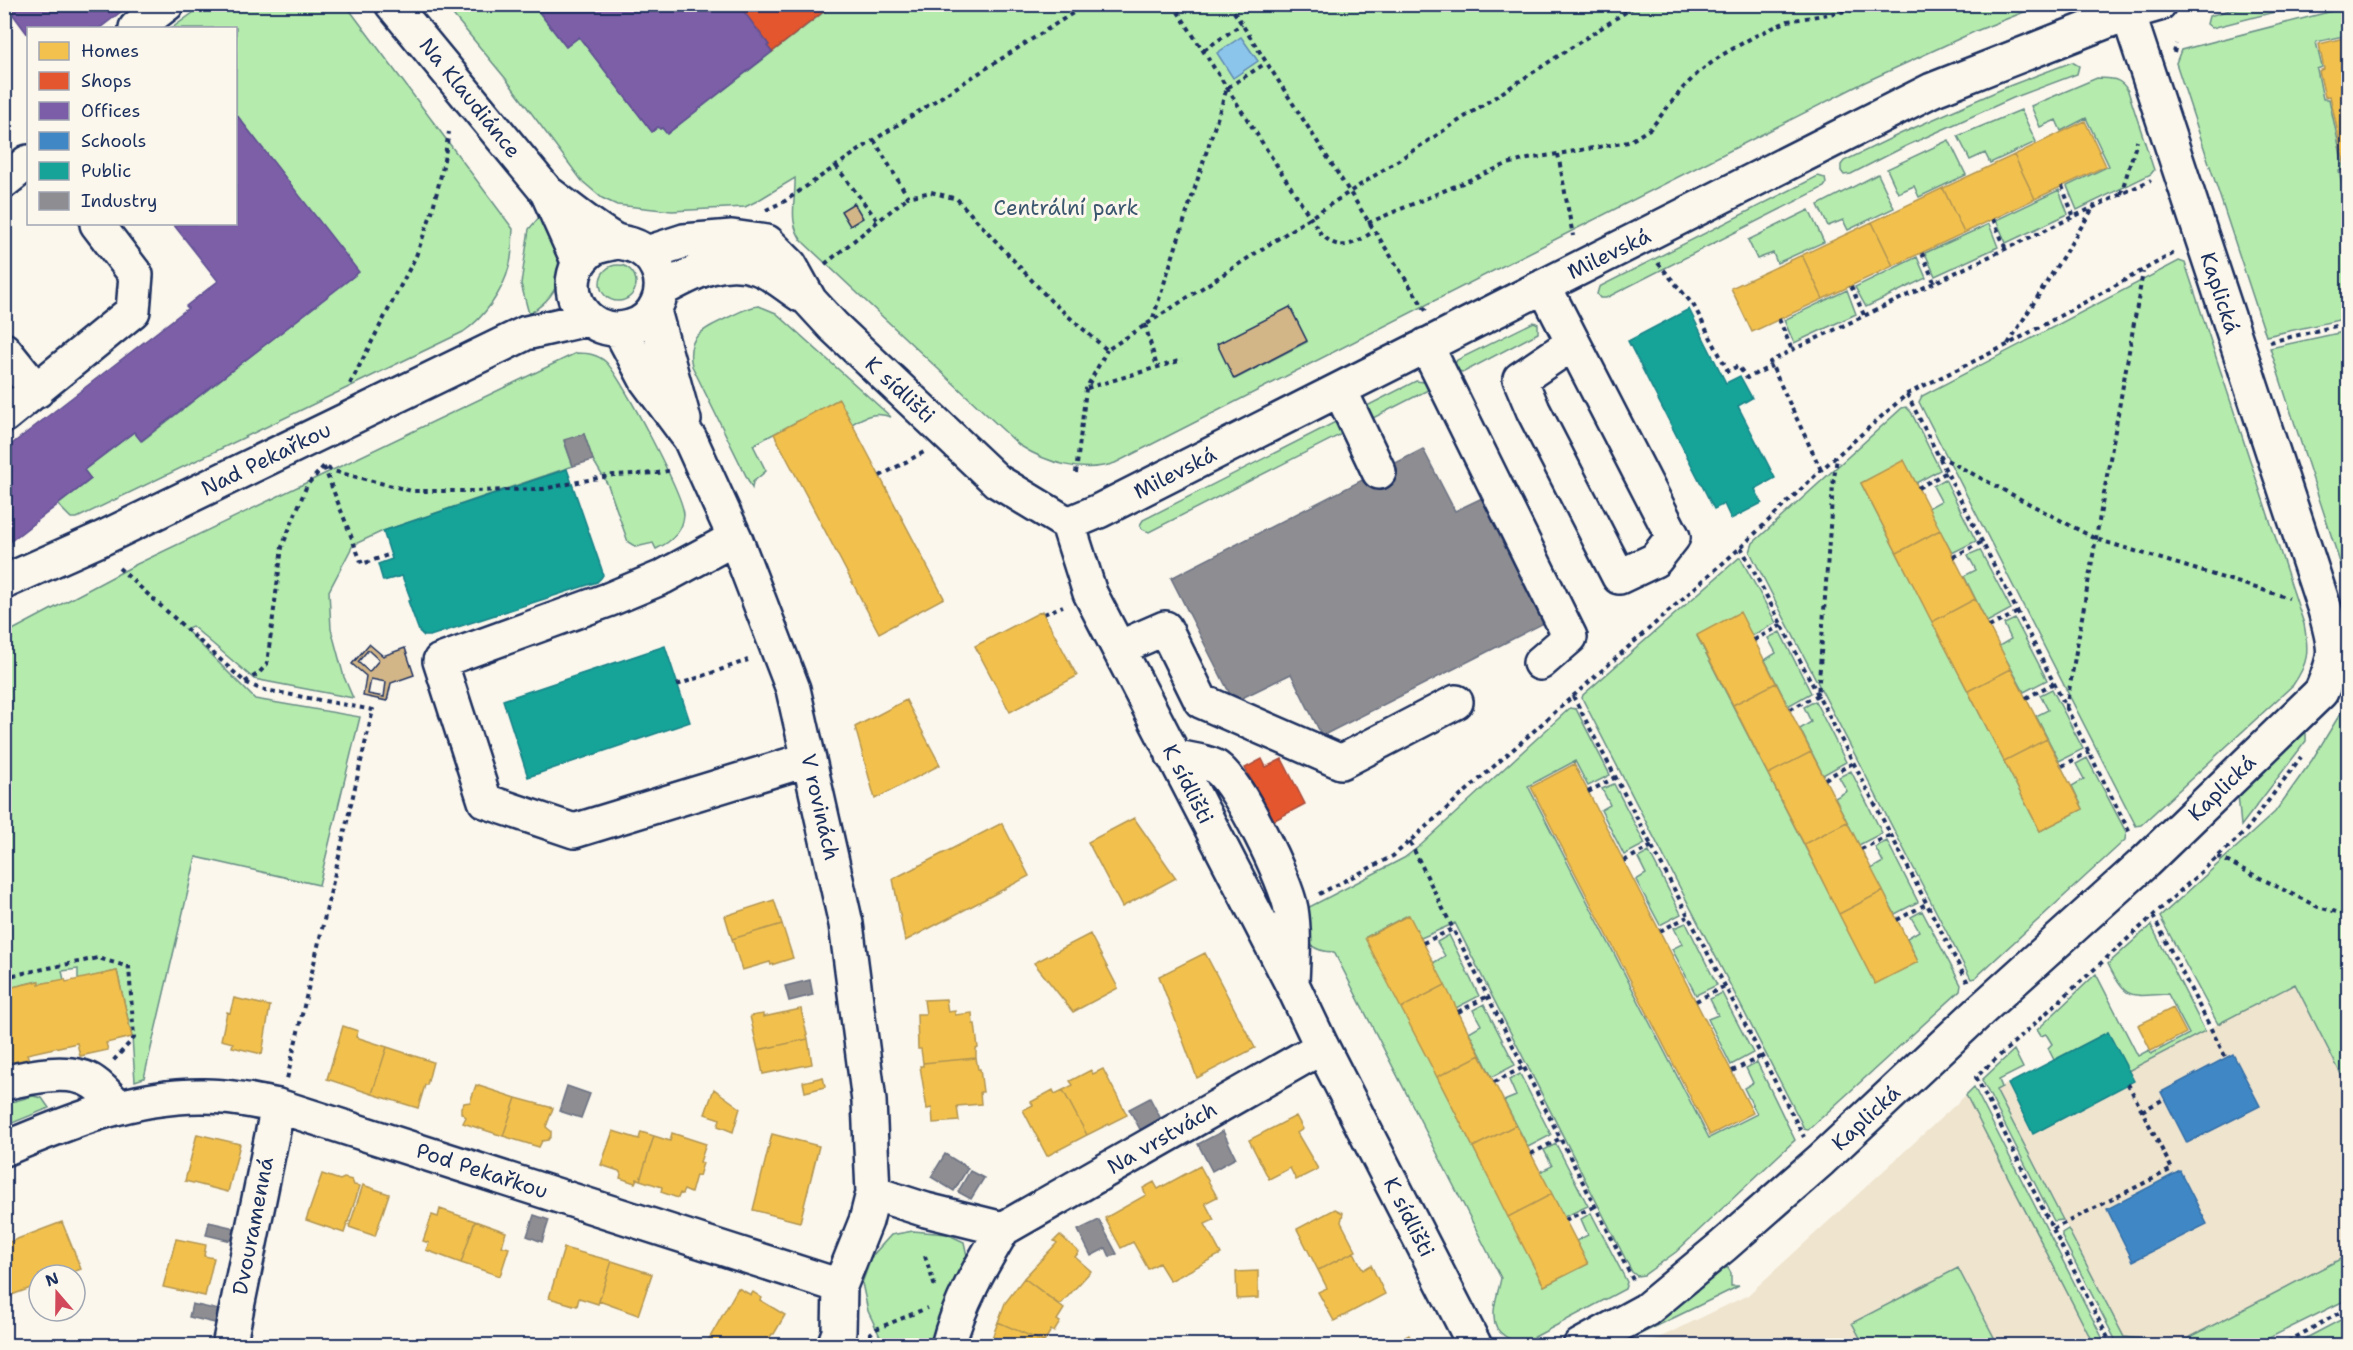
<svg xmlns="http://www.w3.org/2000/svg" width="2353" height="1350" font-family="'Shantell Sans',sans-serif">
  <rect width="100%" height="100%" fill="#fbf7ec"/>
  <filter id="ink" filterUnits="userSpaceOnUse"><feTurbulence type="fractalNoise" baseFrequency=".0167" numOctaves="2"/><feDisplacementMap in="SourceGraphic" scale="12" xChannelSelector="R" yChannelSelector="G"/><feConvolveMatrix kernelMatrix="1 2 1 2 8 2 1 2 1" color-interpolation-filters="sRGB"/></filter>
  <g filter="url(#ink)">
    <path fill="#efe4ce" d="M2295,984L2348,1088V1255L2179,1343L2124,1337L1996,1089L2008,1084L2033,1133L2128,1071Z
      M1966,1095L2094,1345L1642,1346L1748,1295Z"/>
    <path fill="#b5ebad" stroke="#688d86" stroke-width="1.5" fill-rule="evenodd" d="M2251,4H2302V5L2212,28L2207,24L2209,16Z
      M204,5H346L513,229C512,241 513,255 509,267C503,291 484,318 463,332L77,518H71L58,505L91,479L84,470L134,432L142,441L358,272L236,114V28H172Z
      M445,5H533L566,47L579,37L652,132L658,127L660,129L662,128L667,134L833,5H2042L1976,31L1865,82L1115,463C1082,474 1047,463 1019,445L803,242C787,223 796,201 795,178L757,201L745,207L672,211L617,205L602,198L582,181L506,79ZM1290,307L1307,342L1235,379Z
      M2348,7V35L2316,42L2322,67L2317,69L2323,99H2329L2344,169L2339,171L2348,217V318L2266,336L2176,63L2181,50Z
      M2072,62L2079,66L2077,74L2013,98L1906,146L1851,174L1844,175L1841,171V165L1844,161L1900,134L2009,86Z
      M2097,78C2112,79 2120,77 2128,91L2154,170L2151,174L2077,210L2067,186L2109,166L2086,118L2061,131L2056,120L2040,127L2031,106Z
      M2021,110L2036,142L1990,163L1985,153L1970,160L1958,136Z
      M1949,140L1966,175L1919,197L1914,186L1898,193L1887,169Z
      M1878,174L1894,208L1848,230L1843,220L1828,226L1818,205Z
      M1818,176L1825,178L1826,184L1824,187L1606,298H1600L1597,294L1599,287Z
      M2059,190L2068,214L2006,243L1996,220Z
      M1809,210L1824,242L1777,263L1773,253L1757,259L1748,240Z
      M542,214C558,256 576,285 529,314L521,284L529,229Z
      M1989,224L1998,247L1935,276L1925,253Z
      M1917,257L1926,278L1866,307L1855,287Z
      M2179,261L2185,263L2304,624C2309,651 2309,662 2293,685L2141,825L2136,826L1919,402L1922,396Z
      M600 283a18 18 0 1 1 36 0a18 18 0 1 1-36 0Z
      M1847,290L1856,314L1794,343L1784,320Z
      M759,306L776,313L891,417C876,411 865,416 852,424L839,399L753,445L766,471L753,482L752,488L692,366C685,336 704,329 727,318C738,313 747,307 759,306Z
      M1534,322L1538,324V333L1464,372L1456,371L1454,365L1457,360Z
      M2348,331V587L2270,348Z
      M576,353C587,353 597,354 606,362C621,377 684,496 684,515C683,532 669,543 656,549L653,543L636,547L628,542L608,485L593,460L584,434L564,441L573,466L383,531L353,545L329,591L331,629L344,677L353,698L254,679L192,626L185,629L255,699L360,717L319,885L196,857L144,1078L135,1081L132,1037L117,971L78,980V969L62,971L64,980L39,984L38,981L5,989V634L135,565Z
      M1416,381L1424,382L1430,389L1149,532L1142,529L1140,525L1143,520Z
      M1906,407L1911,412L1940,470L1916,483L1904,461L1861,483L2040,831L2083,809L2072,786L2084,779L2076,764L2087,758L2126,832L2125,840L1975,978L1971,979L1750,552L1753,543L1902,408Z
      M1945,479L1976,541L1952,553L1928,508L1941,501L1933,486Z
      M1980,550L2011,609L1987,622L1964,576L1976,570L1968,555Z
      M1740,557L1776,623L1752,636L1740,613L1697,636L1875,983L1918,962L1907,938L1919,931L1911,917L1922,911L1961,985L1960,991L1808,1130L1804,1129L1801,1122L1582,698L1583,695Z
      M2015,619L2047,680L2024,692L1999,646L2011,639L2004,624Z
      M1780,632L1811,693L1788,706L1765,660L1776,653L1768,638Z
      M2052,689L2083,749L2059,761L2036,716L2048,710L2040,695Z
      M1815,701L1846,762L1823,775L1800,729L1811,722L1804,707Z
      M2348,701V1088L2295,984L2218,1024L2160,917L2275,812L2312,760Z
      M1570,708L1576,709L1610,775L1588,786L1575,761L1528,786L1709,1138L1757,1114L1744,1088L1753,1083L1746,1068L1757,1062L1795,1140L1676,1252L1644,1275L1637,1276L1632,1272L1455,923L1421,938L1408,915L1366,937L1544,1286L1588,1264L1576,1241L1588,1235L1581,1219L1591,1213L1627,1282L1625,1289L1529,1340C1513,1344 1494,1335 1494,1316C1493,1305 1499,1290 1501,1278L1334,952C1307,952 1304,936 1292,916L1404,858L1421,845Z
      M2306,732V741L2241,826L2238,794Z
      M1851,771L1882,833L1859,845L1835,798L1847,791L1839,777Z
      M1614,784L1645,844L1624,855L1601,810L1610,805L1602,789Z
      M1887,841L1918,902L1895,914L1871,869L1883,862L1875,847Z
      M1649,852L1681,914L1660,925L1636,880L1646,874L1638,858Z
      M1686,923L1717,985L1696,995L1672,949L1682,944L1674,928Z
      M2151,925L2205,1031L2128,1071L2108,1032L2054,1060L2048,1048L2052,1044L2046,1034L2041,1036L2037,1030L2096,974L2138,1056L2149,1050L2151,1054L2189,1034L2168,994C2128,996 2127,1001 2108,964Z
      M1449,935L1479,996L1456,1008L1433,963L1445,956L1437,942Z
      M1722,993L1753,1053L1731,1065L1708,1019L1718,1015L1710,999Z
      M1484,1004L1515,1065L1492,1077L1469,1032L1481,1025L1473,1010Z
      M2014,1050L2023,1068L1999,1080L2002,1087L1996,1090L2063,1220L2054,1221L1982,1080Z
      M1520,1074L1551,1135L1528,1147L1504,1101L1516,1096L1509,1080Z
      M1974,1087L2106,1345H2094L1966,1095Z
      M33,1096L42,1098L49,1108L5,1126V1117L11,1114L8,1103Z
      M1556,1144L1588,1206L1564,1217L1540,1172L1552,1166L1544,1150Z
      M2068,1229L2124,1337L2179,1343L2348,1255V1299L2255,1345H2118L2062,1237V1233Z
      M913,1231L947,1234L964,1242L969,1265L935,1345H884L868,1311L862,1283L872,1256L891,1235Z
      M1721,1267L1728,1268L1731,1273V1286H1739L1622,1343L1620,1341Z
      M1958,1268L1998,1345H1864L1852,1323Z
      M2348,1316V1340L2339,1345H2293Z"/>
    <path fill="#8cc5eb" stroke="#5f89b3" stroke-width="1.5" d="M1241,37L1258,61L1233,78L1217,53Z"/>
    <path fill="#f2c14e" stroke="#b29553" stroke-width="1.5" d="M2348,37V204L2342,172L2346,171L2330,96L2325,97L2319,71L2324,69L2319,44Z
      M2085,121L2106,166L2035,199L2014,155Z
      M2014,155L2035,199L1964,233L1943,188Z
      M1943,188L1964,233L1893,266L1872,222Z
      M1872,222L1893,266L1823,299L1802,255Z
      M1802,255L1823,299L1752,332L1731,288Z
      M839,399L944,598L879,633L774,434Z
      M1904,460L1940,530L1897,553L1861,483Z
      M1940,530L1975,599L1932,622L1897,553Z
      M1975,599L2011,669L1968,691L1932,622Z
      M1042,611L1077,676L1010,712L975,646Z
      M1740,612L1776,683L1733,705L1697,635Z
      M2011,669L2047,739L2004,761L1968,691Z
      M1776,683L1811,752L1768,774L1733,705Z
      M906,700L940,765L875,799L855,727Z
      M2047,739L2083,809L2040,831L2004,761Z
      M1811,752L1847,822L1804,844L1768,774Z
      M1574,764L1753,1113L1710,1135L1531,787Z
      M1134,818L1176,878L1122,907L1088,842Z
      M1847,822L1883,891L1839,914L1804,844Z
      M1002,823L1029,876L905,941L893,879Z
      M1883,891L1918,962L1875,984L1839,914Z
      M774,900L782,924L732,939L725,916Z
      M1409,915L1445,985L1401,1008L1365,938Z
      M782,924L793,958L771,965L770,962L742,970L732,939Z
      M1090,934L1118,988L1073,1012L1034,963Z
      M1205,953L1255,1048L1197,1078L1159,976Z
      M117,971L132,1037L106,1043L108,1050L80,1056L77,1043L27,1054L29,1060L4,1065V989L39,981V984L65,979L66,982Z
      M1445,985L1480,1055L1437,1077L1401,1008Z
      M234,998L270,1006L262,1054L232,1047L233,1043L221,1040L227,1012L230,1013Z
      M946,999L948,1012L955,1011V1015L972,1013L973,1024H975L978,1048L976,1049V1058L923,1063L921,1049H918L917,1014H926L924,1000Z
      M2173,1008L2186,1033L2151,1051L2138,1025Z
      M801,1009L808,1039L758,1050L750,1016L763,1014V1017Z
      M343,1026L358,1031L356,1037L387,1047L372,1094L327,1079Z
      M808,1039L812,1064L763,1074L758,1050Z
      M387,1047L433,1062L427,1085H425L418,1108L372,1094Z
      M1480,1055L1516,1125L1473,1147L1437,1077Z
      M976,1058L978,1069H980L983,1092H980L981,1104L957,1106L959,1121L933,1123L932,1108L927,1109L920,1066H923V1063Z
      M1103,1069L1127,1115L1087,1135L1063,1090L1073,1085L1070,1081L1091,1070L1093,1074Z
      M823,1077L825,1087L805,1092L803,1082Z
      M476,1085L516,1098L503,1136L463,1123L466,1117L461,1113V1107L464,1103L470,1102Z
      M714,1089L740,1108L733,1132L718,1126L720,1119L705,1114Z
      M1053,1090L1055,1094L1063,1090L1087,1135L1047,1156L1023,1110L1033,1105L1031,1102Z
      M516,1098L553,1108L546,1127L551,1131V1136L548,1140L542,1141L539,1147L503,1136Z
      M1296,1116L1303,1129L1297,1133L1318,1169L1296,1180L1290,1168L1269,1179L1249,1140Z
      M1516,1125L1552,1194L1508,1217L1473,1147Z
      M613,1131L639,1139L641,1132L654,1136L640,1180L637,1179L635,1183L620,1178L621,1174L619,1171L601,1165Z
      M672,1133L706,1144L700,1162L703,1163L699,1176L696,1175L691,1193L684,1190L682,1194L680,1193L678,1198L661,1192L662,1187L640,1180L654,1136L670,1141Z
      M197,1134L240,1144L228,1192L185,1181Z
      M772,1134L819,1146L800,1222L753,1210Z
      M1200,1166L1217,1197L1205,1203L1214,1220L1205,1224L1221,1254L1170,1281L1159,1263L1148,1269L1133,1242L1121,1248L1105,1218L1146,1195L1143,1188L1154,1182L1158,1189Z
      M322,1174L340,1180L344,1178L352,1180L354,1185L360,1186L344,1233L306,1220Z
      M363,1185L389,1194L375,1236L349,1227Z
      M1552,1194L1588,1264L1544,1286L1508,1217Z
      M440,1209L475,1221L461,1263L426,1250L429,1243L423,1241L432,1215L438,1217Z
      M1335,1209L1343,1213L1341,1222L1356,1251L1318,1270L1297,1229Z
      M475,1221L506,1232L502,1246L509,1248L500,1276L461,1263Z
      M62,1222L81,1269L64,1275H39V1285L9,1296L4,1285V1244Z
      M1060,1235L1079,1252L1075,1257L1091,1271L1060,1305L1024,1278L1057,1243L1054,1241Z
      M176,1239L206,1245L204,1256L214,1258L205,1296L163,1287Z
      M564,1248L612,1261L598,1304L579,1298L577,1306L549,1298Z
      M1354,1252L1363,1270L1371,1265L1385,1294L1334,1321L1318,1292L1327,1288L1318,1270Z
      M612,1261L652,1274L638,1315L599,1301Z
      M1258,1271V1298L1237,1299L1236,1272Z
      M1024,1278L1064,1309L1057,1320L1060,1322L1054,1332L1051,1330L1044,1342L998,1322L1005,1303Z
      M738,1288L751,1295L753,1292L762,1298L760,1300L785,1315L774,1334H772L765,1346H705Z
      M998,1322L1044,1342L1043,1346H989Z
      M1409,1335L1415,1346H1389Z"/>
    <path fill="#e4572e" stroke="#a84b3c" stroke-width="1.5" d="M738,4H833L772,52L767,46L769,45Z
      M1262,759L1266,767L1282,759L1305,804L1273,821L1245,768Z"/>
    <path fill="#7b5ea7" stroke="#5e5091" stroke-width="1.5" d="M5,4H131L100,28H28V35Z
      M533,4H738L769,45L767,46L772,52L667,134L662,128L660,129L658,127L652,132L579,37L566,47Z
      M236,114L359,272L141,441L134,432L84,470L91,479L11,541L4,532V450L188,308L186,306L218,281L173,224H236Z"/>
    <path fill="#3f88c5" stroke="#346da6" stroke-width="1.5" d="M2233,1054L2260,1106L2187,1143L2161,1092Z
      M2180,1171L2207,1224L2133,1261L2107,1209Z"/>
    <path fill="#17a398" stroke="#188087" stroke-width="1.5" d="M1689,309L1726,383L1740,376L1752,398L1738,406L1775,478L1755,489L1762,503L1731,519L1724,504L1714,509L1628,341Z
      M567,469L602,570L603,575L601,578L597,582L430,636H424L419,631L408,601L411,600L402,576L383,581L378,564L392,559L383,531Z
      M665,646L690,722L528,777L503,700Z
      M2108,1032L2134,1081L2033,1134L2008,1084Z"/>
    <path fill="#8d8d92" stroke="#6b7182" stroke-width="1.5" d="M584,434L593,460L573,466L564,440Z
      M1423,449L1455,511L1482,498L1546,622L1322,736L1291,674L1234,702L1171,578Z
      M810,980L813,995L789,1001L785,986Z
      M567,1086L590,1094L581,1118L559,1111Z
      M1150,1098L1162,1121L1141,1131L1129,1109Z
      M1223,1131L1236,1158L1212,1171L1198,1144Z
      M945,1154L968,1168L954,1191L931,1177Z
      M970,1171L984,1178L971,1199L958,1192Z
      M534,1215L549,1220L542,1242L527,1236Z
      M1099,1220L1117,1254L1110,1257L1106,1248L1091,1256L1078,1230Z
      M209,1222L235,1228L232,1241L206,1235Z
      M192,1304L219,1310L215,1323L189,1317Z"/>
    <path fill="#d3b687" stroke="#1b2f5e" stroke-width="1.5" fill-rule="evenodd" d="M854,203L863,218L850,226L841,211Z
      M1290,307L1307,341L1234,379L1217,344Z
      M369,644L383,656L405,648L414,675L391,683L387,701L363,696L366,676L352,664ZM368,650L379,660L369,672L358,662ZM371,679L386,682L384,697L368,694Z"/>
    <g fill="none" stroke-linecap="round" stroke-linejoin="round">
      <defs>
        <path id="minor" d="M392,4L547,192L579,263
          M136,28L167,4
          M4,181L28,162
          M547,192C569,208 591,227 614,240C620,243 626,243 632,245C656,253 668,281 657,304C652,315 642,324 630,327C580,341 551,276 594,248C600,245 610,244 616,242
          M647,253L684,241L732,237L767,242L790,265L810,301L833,326L997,481L1068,524L1090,593L1292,984L1322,1047L1475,1346
          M1544,286L1673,537L1655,560L1619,577L1533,410L1520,379L1573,343
          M661,290C691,274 722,255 758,268C773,273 788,287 801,295
          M654,311L684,420
          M620,330L647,381L690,439L735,538L793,689L846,924L869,1101L873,1193L866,1221L840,1286L839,1332L834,1346
          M1426,345L1570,637L1540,663
          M4,350L37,391
          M1340,390L1379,472
          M4,416L133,311L136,275L97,224
          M1068,524L1099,511L1932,90L2128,13L2159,4
          M735,538L663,577L608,600L440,661L485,801L574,831L809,759
          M4,582L103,538L526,333L587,319
          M1119,648L1165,628L1201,701L1341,762L1456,702
          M1173,756C1184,759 1210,762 1217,768C1240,785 1286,881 1291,909C1295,934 1293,958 1292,983
          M4,1083C29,1077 71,1067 94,1083C103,1089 111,1099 118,1107
          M4,1149C68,1122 134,1095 204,1096C229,1096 253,1101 278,1106L840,1286
          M873,1193L926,1210L1003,1229
          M1003,1229L1322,1047
          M229,1346L278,1106
          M948,1346C959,1303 981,1266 1003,1229
          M1580,1346L1646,1310L1723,1246L1821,1160L1982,1009L2145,862L2321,692C2338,653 2336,651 2325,610L2128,13"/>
      </defs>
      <use href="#minor" stroke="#1b2f5e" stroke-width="38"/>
      <path stroke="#1b2f5e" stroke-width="4" stroke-dasharray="4.5 4.5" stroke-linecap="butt" d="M1173,4L1321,234C1341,253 1351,245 1373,232
        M1229,4L1426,311
        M1204,50L1242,24
        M2174,53L2176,44
        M874,140L908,197L931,192L957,199L1051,301L1107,350L1638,4
        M1558,154L1573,236
        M836,166L877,220
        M2062,186L2073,215
        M2121,194L2137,141
        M766,210L785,201L874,140L1087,4
        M1993,219L2005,247
        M1368,223L1507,164L1528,159L1629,142L1651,128L1683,88L1698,73L1722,55L1755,36L1788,21L1888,4
        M1922,253L1934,282
        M1658,263L1694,306L1728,371L1738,366L1747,378L1772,366
        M825,264L908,197
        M1851,286L1864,315
        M1153,318L1227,88L1266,63
        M1779,319L1792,350
        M1145,324L1157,367
        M2270,342L2348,323
        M2008,344L2095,205
        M350,384L416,256L432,212L442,171L449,132
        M1087,388L1182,360
        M1907,394L2130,833
        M1939,456L2096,539L2289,598
        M324,467L362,564L388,555
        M1821,470L1770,362L1792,350L2151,180
        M1076,473L1086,389L1107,350
        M880,476L924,452
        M1918,488L1947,472
        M1741,547L1968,983
        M1953,557L1982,542
        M119,568L245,682L260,689L373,710L287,1079
        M1044,614L1063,606
        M1989,627L2018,612
        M1754,640L1782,625
        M245,682L259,673L267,664L282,547L307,485L324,466L333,471L412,491H474L543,489L613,475L658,473L672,470
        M677,685L748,660
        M1573,696L1804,1137
        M2026,698L2054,683
        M2066,708L2143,272
        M1790,709L1818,695L1833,485L1837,458
        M2062,766L2089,752
        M1825,779L1853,763
        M1588,792L1616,777
        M1410,842L1453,929
        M1861,849L1891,835
        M2218,857L2318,907L2348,915
        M1624,861L1652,846
        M1319,894L1393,856L1741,547L1821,470L1907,394L2007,345L2176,252
        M2153,916L2226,1058
        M1897,920L1926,904
        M1660,931L1689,916
        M1423,943L1453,929L1633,1280
        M4,977L98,958L129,967L134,1038L113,1061
        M1696,1001L1725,986
        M1458,1012L1488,996
        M1732,1071L1762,1056
        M1494,1082L1524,1067
        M2142,1111L2164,1099
        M1531,1154L1561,1138
        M1565,1220L1596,1206
        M2053,1229L2172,1169L2128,1084
        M925,1256L935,1287
        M869,1335L876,1329L927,1308
        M2112,1346L1976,1077L2245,832L2301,757
        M2280,1346L2348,1308"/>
      <use href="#minor" stroke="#fbf7ec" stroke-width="33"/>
    </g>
  </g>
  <g text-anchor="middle" stroke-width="6" stroke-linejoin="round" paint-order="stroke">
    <g font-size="21" fill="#1b2f5e" stroke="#fbf7ec">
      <text transform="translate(470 98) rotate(51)" y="7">Na Klaudiánce</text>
      <text transform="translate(1609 254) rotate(-26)" y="7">Milevská</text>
      <text transform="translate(2220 293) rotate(72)" y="7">Kaplická</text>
      <text transform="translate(900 390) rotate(43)" y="7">K sídlišti</text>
      <text transform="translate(266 459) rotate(-26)" y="7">Nad Pekařkou</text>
      <text transform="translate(1175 473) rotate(-27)" y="7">Milevská</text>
      <text transform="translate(1188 784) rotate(63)" y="7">K sídlišti</text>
      <text transform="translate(2222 788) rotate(-44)" y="7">Kaplická</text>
      <text transform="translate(820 807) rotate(77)" y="7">V rovinách</text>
      <text transform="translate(1866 1118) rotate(-43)" y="7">Kaplická</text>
      <text transform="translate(1162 1138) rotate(-30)" y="7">Na vrstvách</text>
      <text transform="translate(482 1171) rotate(18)" y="7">Pod Pekařkou</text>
      <text transform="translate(1409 1217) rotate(63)" y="7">K sídlišti</text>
      <text transform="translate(253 1226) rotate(-79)" y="7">Dvouramenná</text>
    </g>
    <g font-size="21" fill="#3a556e" stroke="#fbf7ec">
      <text x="1066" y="215">Centrální park</text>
    </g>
  </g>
  <rect width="2353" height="1350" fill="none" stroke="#fbf7ec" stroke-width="24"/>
  <rect x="12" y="12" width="2329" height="1326" fill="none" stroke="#1b2f5e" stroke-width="2" filter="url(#ink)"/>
  <rect x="27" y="27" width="210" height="198" fill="#fbf7ec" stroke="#a1a7b3" stroke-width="1.5"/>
  <rect x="39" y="42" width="30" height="18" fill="#f2c14e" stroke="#a1a7b3" stroke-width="1.5"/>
  <text x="81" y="57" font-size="18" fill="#1b2f5e">Homes</text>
  <rect x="39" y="72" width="30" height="18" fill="#e4572e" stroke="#a1a7b3" stroke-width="1.5"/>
  <text x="81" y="87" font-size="18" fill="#1b2f5e">Shops</text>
  <rect x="39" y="102" width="30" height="18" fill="#7b5ea7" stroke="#a1a7b3" stroke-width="1.5"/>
  <text x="81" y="117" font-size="18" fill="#1b2f5e">Offices</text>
  <rect x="39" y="132" width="30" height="18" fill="#3f88c5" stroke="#a1a7b3" stroke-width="1.5"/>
  <text x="81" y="147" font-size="18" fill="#1b2f5e">Schools</text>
  <rect x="39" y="162" width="30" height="18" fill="#17a398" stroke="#a1a7b3" stroke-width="1.5"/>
  <text x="81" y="177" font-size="18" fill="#1b2f5e">Public</text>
  <rect x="39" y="192" width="30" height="18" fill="#8d8d92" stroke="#a1a7b3" stroke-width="1.5"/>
  <text x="81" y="207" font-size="18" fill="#1b2f5e">Industry</text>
  <g transform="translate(57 1293) rotate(340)"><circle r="28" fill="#fbf7ec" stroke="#a1a7b3" stroke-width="1.5"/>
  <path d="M0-4.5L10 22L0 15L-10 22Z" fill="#d1495b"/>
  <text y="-9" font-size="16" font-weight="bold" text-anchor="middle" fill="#1b2f5e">N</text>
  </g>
</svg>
